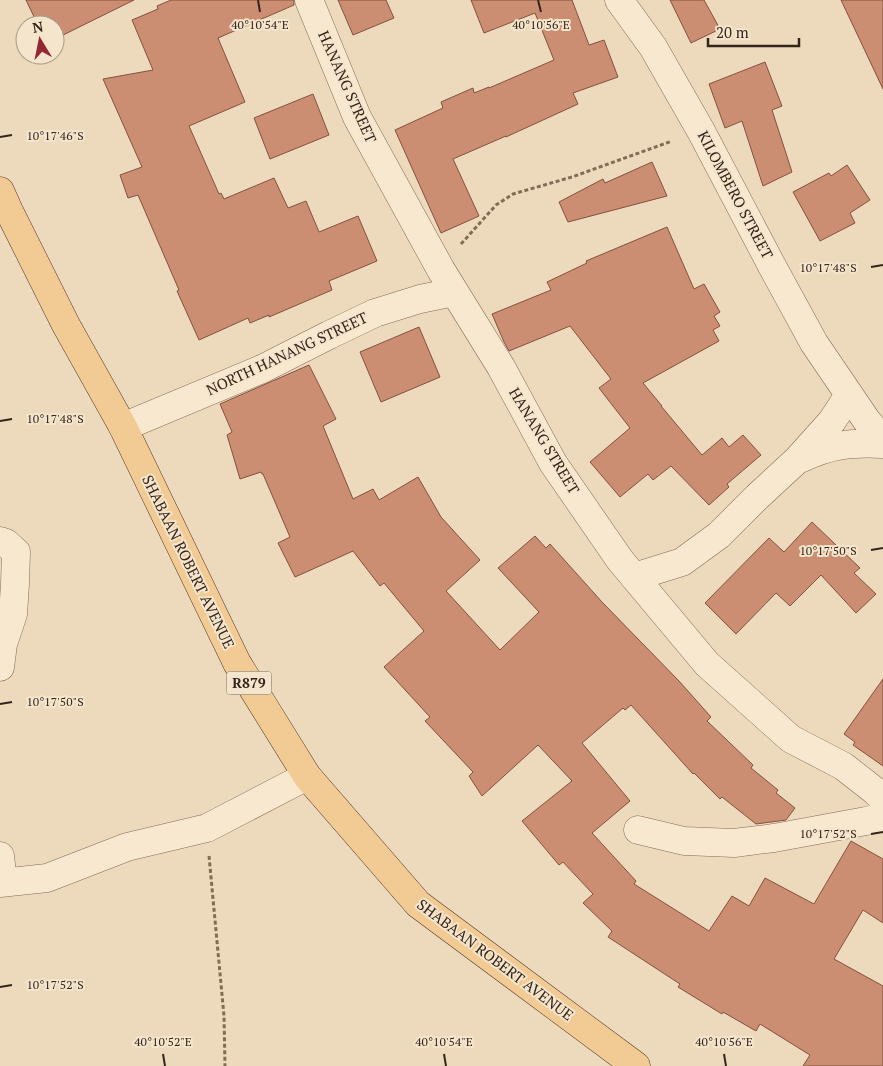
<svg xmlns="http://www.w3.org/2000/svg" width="883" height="1066" font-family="'PT Serif',serif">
  <rect width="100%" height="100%" fill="#eddabd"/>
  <path fill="#cb8e73" stroke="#84513c" d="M26,0H134L55,39V25H38Z
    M171,0H294V5L218,38L245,102L189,126L219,194L221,193L224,199L274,178L288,208L306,201L319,232L358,216L377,261L329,281L332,290L269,317V315L250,323L248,318L199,340L177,291L179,290L138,195L128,198L120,175L142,167L103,79L153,70L132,20L158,9L157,6Z
    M338,0H386L394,18L353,35Z
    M471,0H572L589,45L604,40L618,77L573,93L578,104L506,137V136L453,159L479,216L441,233L395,130L443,108L441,102L473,88L474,93L489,87V88L554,60L535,13L484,33Z
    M670,0H704L720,29L691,43Z
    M841,0H883V89Z
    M765,62L782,106L772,110L792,172L763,186L742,121L725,128L709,84Z
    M313,94L329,135L270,159L254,118Z
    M652,162L667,196L568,222L559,202L603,179L605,183Z
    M847,165L870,200L850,213L855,223L820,241L793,192L829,173L831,176Z
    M667,227L694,289L704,284L720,312L714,316L720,326L713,330L719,341L643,383L662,406H661L702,455L722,438L729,447L743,435L761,455L727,484L729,487L709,505L671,466L653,480L648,474L620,497L590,462L630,428L599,388L611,379L570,326L509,351L504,342L492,314L551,290L547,282L587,263L586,261Z
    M419,327L440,377L381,402L360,352Z
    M309,365L336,419L323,426L353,499L373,489L379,500L418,477L441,517L480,560L446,591L500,650L539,612L498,568L535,536L546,548L550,544L602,602L679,681L711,717L707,721L753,765L751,768L778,790L776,793L795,808L786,820L756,824L722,797L720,799L694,773L693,774L631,705L625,710L623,708L582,743L630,801L592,833L636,881L634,884L709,931L732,896L749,906L765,878L814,904L851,841L883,859V923L863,910L834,959L883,986V1066H803L810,1055L760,1024L756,1031L723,1012L722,1014L678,987L680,984L608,937L612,931L583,903L593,894L563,862L559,865L522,821L572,781L538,745L482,796L469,776L473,772L425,721L430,717L384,667L424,631L384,583L380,586L353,551L295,577L278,543L290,537L263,474H262L261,472L240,479L227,435L232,432L220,404Z
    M812,522L860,568L854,573L876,594L856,613L821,575L790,606L776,593L736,634L705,603L769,538L784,552Z
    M883,679V766L853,745L855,742L844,734Z"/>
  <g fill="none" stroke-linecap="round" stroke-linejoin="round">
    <defs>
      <path id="minor" d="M309,0L357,117L441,270L501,367L553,463L620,560L707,664L791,739L843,766L875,791L883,799
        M619,0L653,47L701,131L772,266L814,343L867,421L883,439
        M123,427L262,369L329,335L375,313L420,299L454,292
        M800,459C829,445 851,442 883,444
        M0,541L6,543L16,552L15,584L13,614L3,644L0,667
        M634,577L682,562L719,535L757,497L797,460L832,421L849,395
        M638,830L684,841L734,843L774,838L866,821L883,817
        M0,856L3,882
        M0,883L47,878L127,847L207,828L307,776"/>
      <path id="major" d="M0,191L9,211L66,325L123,427L237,663L307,776L418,904L636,1066"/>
    </defs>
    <use href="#minor" stroke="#856a56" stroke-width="29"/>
    <use href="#major" stroke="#52392b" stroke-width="29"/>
    <path stroke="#856a56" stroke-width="3" stroke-dasharray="4 2.5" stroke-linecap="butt" d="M461,244L496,205L513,194L572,177L672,141
      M209,856L224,1016L225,1066"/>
    <use href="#minor" stroke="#f8e8d0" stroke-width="28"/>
    <use href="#major" stroke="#f2ca93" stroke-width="28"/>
  </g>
  <path fill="none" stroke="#34251b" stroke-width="2" d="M258,0L260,12M538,0L541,12M0,137L12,135M871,267L883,265M0,421L12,419M871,550L883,548M0,704L12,702M871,834L883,832M0,987L12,985M163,1054L165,1066M444,1054L446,1066M724,1054L726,1066"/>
  <g text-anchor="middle" stroke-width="4" stroke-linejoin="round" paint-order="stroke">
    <rect fill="#f5e5cc" stroke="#6e5f50" stroke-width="1" x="226.5" y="671.5" width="45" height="23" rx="4"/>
    <g font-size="14" font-weight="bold" fill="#34251b">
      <text x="249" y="688">R879</text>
    </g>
    <g font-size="15" fill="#34251b" stroke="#f5e5cc">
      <text transform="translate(347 87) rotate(66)" y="5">HANANG STREET</text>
      <text transform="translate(735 195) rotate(62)" y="5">KILOMBERO STREET</text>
      <text transform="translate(287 354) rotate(-25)" y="5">NORTH HANANG STREET</text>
      <text transform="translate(544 441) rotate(59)" y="5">HANANG STREET</text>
      <text transform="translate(188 562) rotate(64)" y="5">SHABAAN ROBERT AVENUE</text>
      <text transform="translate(495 960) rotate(37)" y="5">SHABAAN ROBERT AVENUE</text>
    </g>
  </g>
  <g font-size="12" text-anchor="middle" fill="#34251b" stroke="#f5e5cc" stroke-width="4" stroke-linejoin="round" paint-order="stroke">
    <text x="260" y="29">40°10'54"E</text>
    <text x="541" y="29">40°10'56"E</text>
    <text x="55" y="140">10°17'46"S</text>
    <text x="828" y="272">10°17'48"S</text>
    <text x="55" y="423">10°17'48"S</text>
    <text x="828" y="555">10°17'50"S</text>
    <text x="55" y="706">10°17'50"S</text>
    <text x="828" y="838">10°17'52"S</text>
    <text x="55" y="989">10°17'52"S</text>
    <text x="163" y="1046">40°10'52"E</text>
    <text x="444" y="1046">40°10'54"E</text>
    <text x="724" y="1046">40°10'56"E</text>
  </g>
  <g transform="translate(40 40) rotate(350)"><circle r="24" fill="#f5e5cc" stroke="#a89885"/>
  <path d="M0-4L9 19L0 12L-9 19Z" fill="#932733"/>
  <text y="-8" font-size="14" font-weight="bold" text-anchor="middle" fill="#34251b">N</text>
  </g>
  <path d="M708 38v8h91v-8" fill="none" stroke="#34251b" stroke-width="2.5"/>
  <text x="716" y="38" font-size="15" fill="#34251b" stroke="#f5e5cc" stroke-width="4" paint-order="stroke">20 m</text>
</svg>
